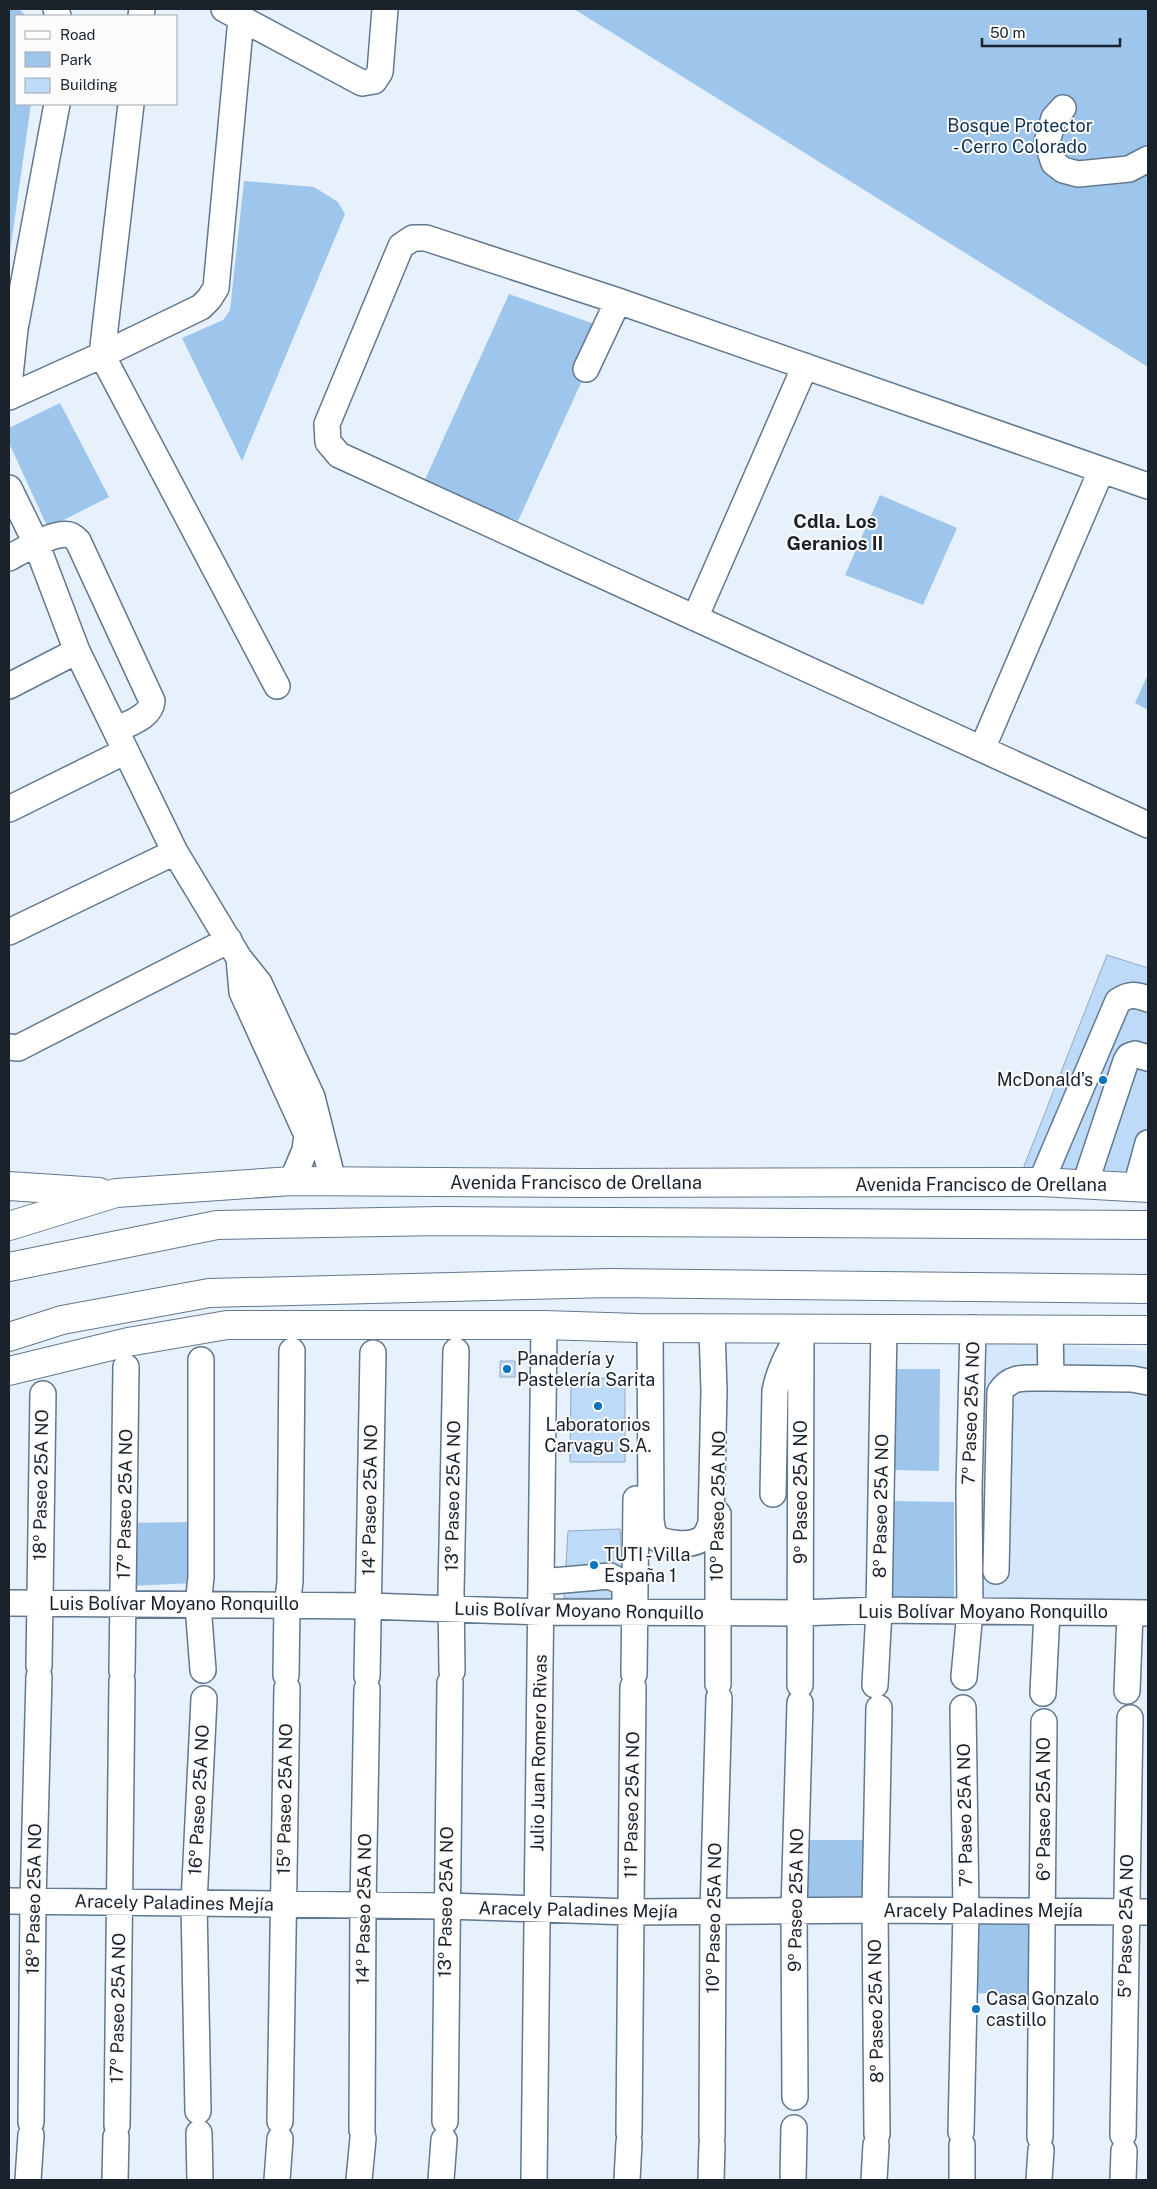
<svg xmlns="http://www.w3.org/2000/svg" width="1157" height="2189" font-family="'Public Sans',sans-serif">
  <rect width="100%" height="100%" fill="#e6f1fb"/>
  <path fill="#d5e8fb" d="M981,1339L1148,1351V1602H978Z"/>
  <path fill="#9ec6ed" d="M9,9H19L26,16H16V104H31L9,259Z
    M574,9H1148V367Z
    M244,181L314,187L338,202L345,214L242,461L182,338L223,320L230,310Z
    M509,294L606,328L518,521L423,484Z
    M60,403L109,497L48,528L9,443V428Z
    M880,495L957,528L923,605L845,575Z
    M1148,674V710L1135,703Z
    M896,1369H940L939,1471L894,1470Z
    M894,1501L954,1502V1603L889,1604Z
    M194,1522L195,1583L130,1586V1523Z
    M804,1840H868L865,1906H803Z
    M975,1923L1034,1925L1031,1995L974,1993Z"/>
  <path fill="#bddbf9" stroke="#92aac2" d="M1107,955L1148,968V1179L1021,1174Z
    M500,1361H515V1377H500Z
    M571,1378H625V1462H570Z
    M620,1529L625,1599L564,1598L568,1531Z"/>
  <g fill="none" stroke-linecap="round" stroke-linejoin="round">
    <defs>
      <path id="minor" d="M56,9L58,16
        M224,9L362,83L374,81L380,72L385,9
        M141,16L142,9
        M131,104L102,355L277,686
        M1063,108L1054,118L1047,142L1054,163L1063,170L1078,174L1129,169L1148,159
        M586,369L618,301
        M9,385L15,329L57,104
        M9,397L102,355L201,307L209,299L216,288L241,19
        M1148,486L618,301L426,238H413L401,246L327,424L328,442L339,455L1148,825
        M9,488L36,543L77,651L175,852L239,958L259,983L312,1097L333,1181
        M9,558C22,551 59,528 72,536C73,536 78,541 78,541L152,701C151,717 129,723 116,730
        M695,618L805,366
        M9,686L77,651
        M982,749L1101,471
        M9,809L126,751
        M9,932L175,852
        M239,958L242,992L307,1135L305,1150L292,1181
        M9,1047L18,1048L229,940
        M1041,1182L1118,1001C1129,994 1135,994 1148,999
        M1085,1184L1126,1061L1129,1056L1135,1054L1148,1058
        M1136,1187L1148,1143
        M650,1328L651,1521L653,1532L658,1539C669,1544 694,1547 704,1537C708,1533 709,1528 711,1523L714,1391L712,1328
        M1050,1329L1051,1378L1132,1379L1148,1382
        M201,1360V1577L198,1605L203,1670
        M773,1494L775,1391C779,1370 789,1352 799,1334
        M996,1571L1000,1392C1012,1373 1030,1379 1051,1378
        M541,1582L610,1576L623,1583L625,1589V1609
        M9,1603L368,1606L541,1612L800,1613L879,1610L1148,1613
        M39,1666L43,1394
        M122,1671L126,1367
        M452,1671L451,1592L456,1351
        M634,1674L636,1499
        M286,1675L287,1605L290,1582L292,1351
        M367,1676L373,1353
        M964,1677L970,1611L969,1489L973,1328
        M718,1684V1514
        M800,1685L801,1329
        M875,1685L879,1610L884,1328
        M1127,1691L1130,1613
        M1043,1693L1047,1612
        M9,1901L446,1906L631,1912L875,1910L1148,1912
        M795,2097L794,1910L800,1703
        M198,2111L194,1903L204,1699
        M280,2121L287,1688
        M445,2121L450,1683
        M31,2122L33,1901L39,1677
        M117,2125L122,1681
        M362,2130L363,1905L367,1689
        M961,2132L966,1911L963,1708
        M199,2133L200,2180
        M629,2133L633,1687
        M877,2134L875,1910L879,1708
        M1123,2135L1130,1718
        M712,2137L713,1912L719,1698
        M1040,2137L1044,1722
        M962,2145V2180
        M28,2180L31,2135
        M115,2180L116,2137
        M277,2180L280,2139
        M359,2180L363,2138
        M441,2180L444,2140
        M534,2180L544,1325
        M627,2180L629,2142
        M711,2180L712,2145
        M793,2180L794,2128
        M874,2180L876,2145
        M1039,2180L1041,2150
        M1123,2180L1124,2151"/>
      <path id="major" d="M9,1186L99,1192
        M9,1226L116,1193L292,1181L581,1183L1041,1182L1148,1188
        M9,1371L128,1342L227,1325H544L638,1328L1148,1330"/>
      <path id="highway" d="M9,1267L217,1225L441,1221L1148,1225
        M9,1337L62,1320L209,1293L611,1283L1148,1289"/>
    </defs>
    <use href="#minor" stroke="#62788f" stroke-width="28"/>
    <use href="#major" stroke="#62788f" stroke-width="30"/>
    <use href="#highway" stroke="#62788f" stroke-width="30"/>
    <use href="#minor" stroke="#fff" stroke-width="25"/>
    <use href="#major" stroke="#fff" stroke-width="28"/>
    <use href="#highway" stroke="#fff" stroke-width="28"/>
  </g>
  <g fill="#0573be" stroke="#fcfcfc" stroke-width="2">
    <circle cx="1103" cy="1080" r="5"/>
    <circle cx="507" cy="1369" r="5"/>
    <circle cx="598" cy="1406" r="5"/>
    <circle cx="594" cy="1565" r="5"/>
    <circle cx="976" cy="2009" r="5"/>
  </g>
  <g text-anchor="middle" stroke-width="4" stroke-linejoin="round" paint-order="stroke">
    <g font-size="18" fill="#0d3352" stroke="#fcfcfc">
      <text x="1020" y="132">Bosque Protector<tspan x="1020" dy="21">- Cerro Colorado</tspan></text>
    </g>
    <g font-size="18" fill="#1a232c" stroke="#fcfcfc" text-anchor="start">
      <text x="1093" y="1086" text-anchor="end">McDonald's</text>
      <text x="517" y="1365">Panadería y<tspan x="517" dy="21">Pastelería Sarita</tspan></text>
      <text x="598" y="1431" text-anchor="middle">Laboratorios<tspan x="598" dy="21">Carvagu S.A.</tspan></text>
      <text x="604" y="1561">TUTI - Villa<tspan x="604" dy="21">España 1</tspan></text>
      <text x="986" y="2005">Casa Gonzalo<tspan x="986" dy="21">castillo</tspan></text>
    </g>
    <g font-size="18" fill="#1a232c" stroke="#fcfcfc">
      <text x="576" y="1189">Avenida Francisco de Orellana</text>
      <text x="981" y="1191">Avenida Francisco de Orellana</text>
      <text transform="translate(971 1413) rotate(-88)" y="6">7º Paseo 25A NO</text>
      <text transform="translate(41 1485) rotate(-89)" y="6">18º Paseo 25A NO</text>
      <text transform="translate(801 1492) rotate(-90)" y="6">9º Paseo 25A NO</text>
      <text transform="translate(453 1496) rotate(-89)" y="6">13º Paseo 25A NO</text>
      <text transform="translate(370 1500) rotate(-89)" y="6">14º Paseo 25A NO</text>
      <text transform="translate(125 1504) rotate(-89)" y="6">17º Paseo 25A NO</text>
      <text transform="translate(718 1506) rotate(-89)" y="6">10º Paseo 25A NO</text>
      <text transform="translate(881 1506) rotate(-89)" y="6">8º Paseo 25A NO</text>
      <text x="174" y="1610">Luis Bolívar Moyano Ronquillo</text>
      <text transform="translate(579 1611) rotate(1)" y="6">Luis Bolívar Moyano Ronquillo</text>
      <text x="983" y="1618">Luis Bolívar Moyano Ronquillo</text>
      <text transform="translate(539 1753) rotate(-89)" y="6">Julio Juan Romero Rivas</text>
      <text transform="translate(285 1799) rotate(-89)" y="6">15º Paseo 25A NO</text>
      <text transform="translate(199 1800) rotate(-87)" y="6">16º Paseo 25A NO</text>
      <text transform="translate(632 1805) rotate(-89)" y="6">11º Paseo 25A NO</text>
      <text transform="translate(1044 1809) rotate(-90)" y="6">6º Paseo 25A NO</text>
      <text transform="translate(965 1815) rotate(-91)" y="6">7º Paseo 25A NO</text>
      <text transform="translate(34 1899) rotate(-89)" y="6">18º Paseo 25A NO</text>
      <text transform="translate(796 1900) rotate(-89)" y="6">9º Paseo 25A NO</text>
      <text transform="translate(446 1902) rotate(-89)" y="6">13º Paseo 25A NO</text>
      <text transform="translate(174 1903) rotate(1)" y="6">Aracely Paladines Mejía</text>
      <text transform="translate(364 1909) rotate(-89)" y="6">14º Paseo 25A NO</text>
      <text transform="translate(578 1910) rotate(1)" y="6">Aracely Paladines Mejía</text>
      <text x="983" y="1917">Aracely Paladines Mejía</text>
      <text transform="translate(714 1918) rotate(-89)" y="6">10º Paseo 25A NO</text>
      <text transform="translate(1126 1926) rotate(-89)" y="6">5º Paseo 25A NO</text>
      <text transform="translate(118 2008) rotate(-89)" y="6">17º Paseo 25A NO</text>
      <text transform="translate(876 2011) rotate(-91)" y="6">8º Paseo 25A NO</text>
    </g>
    <g font-size="19" font-weight="bold" fill="#1a232c" stroke="#fcfcfc">
      <text x="835" y="528">Cdla. Los<tspan x="835" dy="22">Geranios II</tspan></text>
    </g>
  </g>
  <rect width="1157" height="2189" fill="none" stroke="#1a232c" stroke-width="20"/>
  <rect x="15" y="15" width="162" height="90" fill="#fcfcfc" stroke="#a2a5a9"/>
  <rect x="25" y="31" width="25" height="8" fill="#ffffff" stroke="#a2a5a9"/>
  <text x="60" y="40" font-size="15" fill="#1a232c">Road</text>
  <rect x="25" y="52" width="25" height="15" fill="#9ec6ed" stroke="#a2a5a9"/>
  <text x="60" y="65" font-size="15" fill="#1a232c">Park</text>
  <rect x="25" y="78" width="25" height="15" fill="#bddbf9" stroke="#a2a5a9"/>
  <text x="60" y="90" font-size="15" fill="#1a232c">Building</text>
  <path d="M982 38v8h138v-8" fill="none" stroke="#1a232c" stroke-width="2.5"/>
  <text x="990" y="38" font-size="15" fill="#1a232c" stroke="#fcfcfc" stroke-width="4" paint-order="stroke">50 m</text>
</svg>
